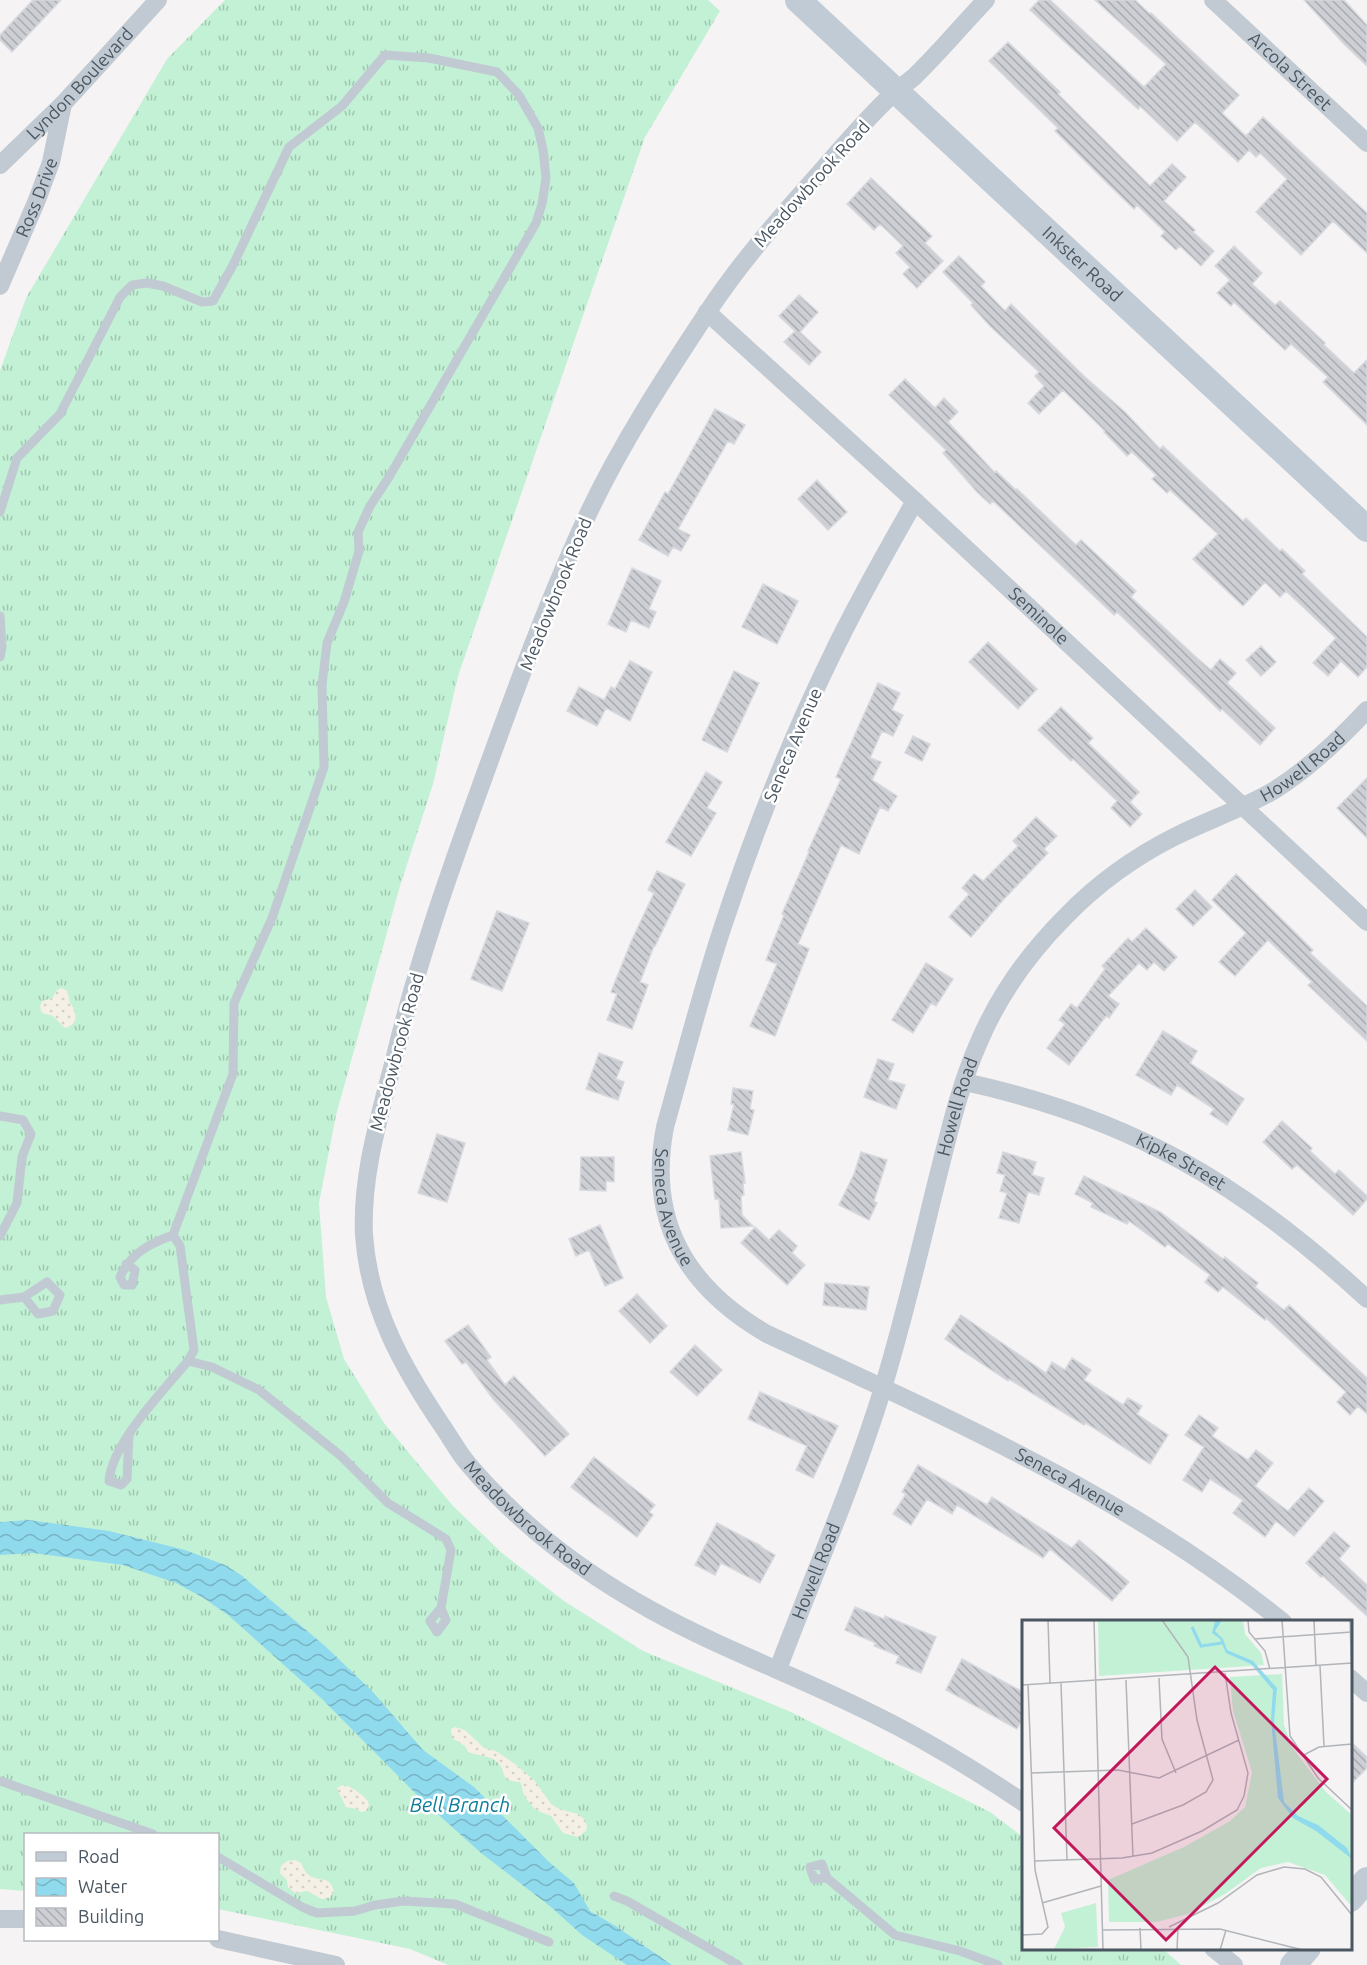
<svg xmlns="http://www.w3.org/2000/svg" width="1367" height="1965" font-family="Ubuntu,sans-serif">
  <defs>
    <pattern id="grass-tufts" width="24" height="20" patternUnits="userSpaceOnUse" patternTransform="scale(1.5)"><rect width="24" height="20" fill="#c3f1d5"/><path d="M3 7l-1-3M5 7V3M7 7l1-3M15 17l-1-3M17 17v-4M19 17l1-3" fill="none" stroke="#a0c6b0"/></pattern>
    <pattern id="sand-dots" width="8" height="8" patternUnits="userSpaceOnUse" patternTransform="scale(1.5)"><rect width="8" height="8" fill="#f5f0e5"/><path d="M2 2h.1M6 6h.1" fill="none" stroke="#d4d0c7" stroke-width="1.8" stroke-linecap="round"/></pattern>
    <pattern id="water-waves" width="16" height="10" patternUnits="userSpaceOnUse" patternTransform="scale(1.5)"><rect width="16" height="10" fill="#90daee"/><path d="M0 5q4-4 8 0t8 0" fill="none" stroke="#78b4c4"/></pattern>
    <pattern id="building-back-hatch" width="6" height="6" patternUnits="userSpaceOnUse" patternTransform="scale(1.5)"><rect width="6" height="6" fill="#cdcfd5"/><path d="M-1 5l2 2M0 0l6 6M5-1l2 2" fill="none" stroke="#a8abb0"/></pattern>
  </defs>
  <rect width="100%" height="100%" fill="#f5f3f3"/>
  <path fill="url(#grass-tufts)" d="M225,0H708L720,11L645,137L458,676L433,784L400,886L336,1115L319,1203L326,1297L344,1359L384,1423L453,1506L502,1553L564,1601L643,1651L791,1712L990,1812L1023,1837L1024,1948L1163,1949L1181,1965H448L410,1949L218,1909V1834H26L25,1891L0,1889V371L26,298L167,59Z"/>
  <path fill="url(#sand-dots)" d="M61,988C72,991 66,996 71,1004C77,1014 79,1024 65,1028L53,1016L42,1013C37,1003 43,999 52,999L56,991Z
    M455,1727L465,1730L484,1748L496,1751L515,1764L534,1780L551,1804L559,1809L578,1814L585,1820L587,1826L586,1831L578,1837L563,1833L551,1816C537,1810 534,1811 525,1796C522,1792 523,1787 520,1782C497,1781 509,1773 497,1762C490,1755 477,1756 468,1752L465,1746L452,1738L451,1729Z
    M344,1785C352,1787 362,1794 368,1801L369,1806L366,1811L361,1812L357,1809L346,1807L337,1789L338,1787Z
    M295,1860L301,1863C303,1866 304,1870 306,1872C315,1885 330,1872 334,1892L329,1898L322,1899L307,1891L295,1893L288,1887L287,1880L280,1873L281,1866L287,1861Z"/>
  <path fill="url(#water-waves)" d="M29,1520L109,1531L185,1550L225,1565L241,1575L325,1646L372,1691L423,1750L474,1787L549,1862L574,1883L590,1911L617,1927L672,1965H627L582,1935L551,1907L481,1853L420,1798L322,1699L228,1615L202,1597L176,1583L123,1565L33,1553L0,1555V1522Z"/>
  <path fill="url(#building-back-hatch)" stroke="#d7d9de" stroke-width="1.5" d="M33,0H61L12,52L0,40V35Z
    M1039,0H1050L1144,87L1166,64L1095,0H1135L1150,14L1151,13L1239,95L1222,113L1246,136L1263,117L1367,213V253L1333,221L1301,255L1256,212L1287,179L1260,153L1256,157L1249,150L1238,162L1195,122L1177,141L1140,106L1138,109L1030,10Z
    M1304,0H1344L1367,25V66L1344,44Z
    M1008,42L1060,92L1058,94L1150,186L1172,164L1186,177L1164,201L1195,230L1193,232L1214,251L1201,266L1180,246L1176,250L1161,236L1165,232L1137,205L1134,209L1108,184L1055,131L1058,128L989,61Z
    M871,178L932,236L925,243L943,261L917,288L903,274L910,267L896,253L903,246L880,224L874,230L847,204Z
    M1234,246L1262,273L1252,284L1275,305L1280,301L1325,343L1324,345L1354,373L1367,360V425L1323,382L1328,377L1291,344L1285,350L1234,302L1231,306L1217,293L1230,280L1215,266Z
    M959,256L985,282L981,286L1005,311L1011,304L1085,377L1125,412L1160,449L1163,446L1243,521L1246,518L1280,551L1282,549L1305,571L1302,574L1367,637V667L1358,677L1341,661L1328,676L1313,663L1336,638L1286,591L1280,597L1265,582L1243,606L1193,559L1218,534L1170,490L1167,493L1152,479L1156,475L1132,452L1127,456L1104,432L1105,431L1063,390L1039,414L1028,403L1044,386L1035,376L1039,372L990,326L971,305L973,303L943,272Z
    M799,295L818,312L800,332L821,352L809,365L784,342L795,331L779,316Z
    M905,379L935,408L944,398L958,412L948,422L995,473L996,471L1016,490L1017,489L1076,545L1081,540L1136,591L1131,597L1196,657L1211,670L1220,659L1236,673L1227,683L1275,728L1260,745L1222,709L1220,711L1117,612L1114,615L993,501L990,504L977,492L943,453L946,450L889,395Z
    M715,409L745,425L734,444L728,441L678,529L690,535L681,551L673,547L668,556L639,540L665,492L668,494Z
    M817,480L847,512L828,530L798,499Z
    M632,568L661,581L649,609L656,612L649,628L631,620L626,632L608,624Z
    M763,584L798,601L777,644L742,627Z
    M988,642L1037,689L1018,709L969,662Z
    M1261,646L1276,662L1261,676L1246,660Z
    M630,661L652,672L630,721L606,708L597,726L567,711L579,687L604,700L611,687L615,689Z
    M734,671L759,683L727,752L702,740Z
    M878,683L900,693L892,710L903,715L893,736L882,731L870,758L881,762L872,780L897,796L888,811L880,807L859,854L841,845L798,944L809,949L775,1036L750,1026L777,964L766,960L784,915L782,914L809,852L808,851L841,779L836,777Z
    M1061,707L1093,738L1088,743L1139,792L1130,802L1142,814L1130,827L1111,808L1117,801L1073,759L1071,761L1038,730Z
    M913,736L930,744L922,761L905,753Z
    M706,772L722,782L707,808L716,813L691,856L666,842Z
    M1367,778V838L1337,808Z
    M1036,817L1057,836L1044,849L1048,853L1003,900L971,937L949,917L969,894L962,888L974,874L983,881L1018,846L1013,841Z
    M657,871L685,884L655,946H654L640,982L648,985L632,1029L607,1020L617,994L611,992L631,942L654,893L648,890Z
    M1236,874L1313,950L1310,953L1367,1006V1041L1308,985L1312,982L1268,940L1235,976L1219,962L1246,933L1212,900Z
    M1195,890L1212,907L1193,926L1176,909Z
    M497,911L529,923L502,991L471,979Z
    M1146,928L1177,957L1164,971L1154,962L1147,970L1139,963L1108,996L1119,1004L1109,1018L1106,1016L1069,1065L1047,1048L1065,1024L1059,1020L1071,1004L1077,1008L1105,969L1102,966L1128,938L1132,942Z
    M926,963L953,979L936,1006L931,1003L913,1033L892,1020Z
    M1163,1031L1197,1051L1190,1063L1244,1099L1227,1125L1210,1114L1214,1109L1177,1085L1171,1095L1136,1075Z
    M599,1053L623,1062L616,1079L624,1082L618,1100L586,1089Z
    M878,1059L894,1064L888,1080L905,1085L896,1109L864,1097Z
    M733,1088L753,1091L750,1109L754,1110L748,1135L728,1130L734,1104H731Z
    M1282,1121L1312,1148L1310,1151L1335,1174L1339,1170L1367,1196V1199L1353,1215L1297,1165L1292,1169L1263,1142Z
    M437,1134L465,1143L447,1202L418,1193Z
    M741,1152L745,1183H743L744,1195L741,1196L742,1215L753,1226L721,1228L719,1199H715L710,1156Z
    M861,1152L887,1160L874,1201L877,1203L869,1220L839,1205L854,1174Z
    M1003,1152L1036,1162L1032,1175L1044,1178L1039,1195L1028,1192L1019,1223L999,1218L1007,1193L1000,1191L1005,1175L997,1173Z
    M581,1157H614V1182L606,1181V1191L580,1190Z
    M1084,1176L1160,1212L1223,1259L1225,1257L1258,1283L1255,1287L1284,1310L1289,1305L1367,1378V1414L1358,1406L1350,1415L1337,1402L1346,1392L1266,1318L1265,1320L1223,1287L1218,1292L1205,1282L1210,1275L1168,1244L1165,1247L1129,1221L1127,1224L1091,1207L1093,1203L1075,1194Z
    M600,1225L623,1278L605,1286L589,1250L576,1256L569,1239Z
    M755,1227L769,1240L779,1230L797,1246L792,1253L805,1265L787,1285L741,1243Z
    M825,1283L869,1287L866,1310L823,1305Z
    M637,1294L667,1326L650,1343L619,1311Z
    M961,1315L1046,1373L1052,1362L1065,1370L1072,1358L1091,1370L1084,1380L1123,1405L1128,1398L1142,1406L1137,1414L1168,1435L1150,1464L1086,1423L1084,1425L1009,1379L1008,1381L945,1339Z
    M468,1325L491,1357L487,1360L505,1385L514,1376L569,1434L545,1456L493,1399L466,1362L462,1364L445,1341Z
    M695,1345L722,1370L697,1396L670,1372Z
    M760,1392L838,1426L813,1478L796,1470L807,1446L748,1419Z
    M1199,1415L1218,1428L1212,1436L1248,1460L1256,1450L1273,1463L1255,1486L1288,1511L1309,1488L1324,1501L1294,1536L1276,1521L1265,1537L1233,1513L1243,1500L1210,1479L1202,1492L1183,1480L1204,1447L1185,1435Z
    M594,1457L655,1505L649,1512L653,1515L637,1537L571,1487Z
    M918,1465L987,1505L992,1497L1072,1548L1079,1540L1129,1582L1112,1601L1050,1549L1043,1558L957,1505L952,1514L927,1499L911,1525L893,1514L906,1494L902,1492Z
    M717,1523L761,1546V1547L775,1555L760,1583L721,1563L715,1575L695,1565Z
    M1334,1532L1350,1546L1339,1559L1367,1585V1616L1323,1576L1321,1577L1306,1563Z
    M855,1607L884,1619L885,1616L936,1637L921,1673L896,1663L899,1656L874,1646L876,1643L845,1630Z
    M962,1659L1023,1692V1718L1017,1729L946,1690Z
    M1350,1741L1367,1757V1768L1350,1785Z"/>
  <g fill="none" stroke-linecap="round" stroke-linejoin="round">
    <path stroke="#c1cad2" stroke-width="9" d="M0,512L17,458L60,414L120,297L132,285L147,283L163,286L202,302L213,301L233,265L289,147L342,106L385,55L429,58L497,72L519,95L538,128L543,150L546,178L542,204L536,223L389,477L370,506L358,532L359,551L344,602L327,643L322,685L324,767L272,918L234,1003L233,1074L173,1235
      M0,616L2,647L0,657
      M0,1116L23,1120L31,1134L22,1157L17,1203L0,1236
      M126,1264L135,1270L132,1285H124L120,1277C131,1253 149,1244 173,1235L180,1246L194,1350L188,1361
      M0,1300L24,1297L47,1282L60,1295L53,1311L38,1314L24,1297
      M129,1434L127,1479L121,1485L109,1481C112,1443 163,1391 188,1361L212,1367L259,1390L341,1456L388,1503L446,1539L451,1550L441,1608L446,1620L437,1632L430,1621L441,1608
      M0,1781L153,1834
      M218,1857L302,1907L317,1913L355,1911L375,1905L404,1901L455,1904L549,1942
      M827,1878L814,1879L810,1867L822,1864L827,1878L895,1935L960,1951L998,1965
      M614,1896L627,1901L738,1965"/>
    <g stroke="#c1cad2" stroke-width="18">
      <path id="s1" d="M986,0C962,25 939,53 914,77C908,82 902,86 896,91C867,117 842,148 816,177C777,221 739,264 707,313C664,378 621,444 588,514C547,602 514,694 481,785C449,873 418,961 396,1052C381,1112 361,1173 364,1235C369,1308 403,1368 443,1427C452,1440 459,1454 469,1465C519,1524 584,1573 651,1610C723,1650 800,1677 873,1714C926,1740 975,1770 1024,1803"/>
      <path id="s2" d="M1213,0L1367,143"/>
      <path id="s3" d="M0,165L63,104L158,0"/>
      <path id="s4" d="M0,286L37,200L51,162L63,104"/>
      <path id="s5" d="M707,312L915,501L1367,922"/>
      <path id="s6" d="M915,501C886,552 856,604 831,657C789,743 753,835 723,926C701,992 684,1060 665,1127C647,1221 686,1287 767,1334C946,1417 1128,1496 1283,1622"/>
      <path id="s7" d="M965,1082C1131,1118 1243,1184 1367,1299"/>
      <path id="s8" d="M778,1669C813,1576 853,1485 882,1391C903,1323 919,1253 936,1184C948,1137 959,1087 979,1042C999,995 1030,952 1066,916C1097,884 1136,856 1176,836C1208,820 1242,809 1273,791C1307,770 1340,739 1367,710"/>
      <path d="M1350,1678L1367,1693"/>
      <path d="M0,1919H26"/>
      <path d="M218,1939L336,1965"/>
      <path d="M1213,1948L1234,1965"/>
    </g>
    <g stroke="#c1cbd6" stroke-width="26">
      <path id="s9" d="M798,0L1367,529"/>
      <path d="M1350,1899L1367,1880"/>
      <path d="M1293,1965L1308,1948"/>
    </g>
  </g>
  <g text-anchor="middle" stroke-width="5" stroke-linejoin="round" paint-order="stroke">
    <g font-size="18" fill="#4a5661" stroke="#fff">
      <text dy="6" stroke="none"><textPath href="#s2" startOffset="105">Arcola Street</textPath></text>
      <text dy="6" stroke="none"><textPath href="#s3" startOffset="114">Lyndon Boulevard</textPath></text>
      <text transform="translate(812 184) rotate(-48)" y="6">Meadowbrook Road</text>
      <text dy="6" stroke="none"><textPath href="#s4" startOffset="96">Ross Drive</textPath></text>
      <text dy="6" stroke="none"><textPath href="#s9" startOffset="388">Inkster Road</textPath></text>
      <text transform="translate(556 594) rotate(-68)" y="6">Meadowbrook Road</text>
      <text dy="6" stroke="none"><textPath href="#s5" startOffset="450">Seminole</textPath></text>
      <text transform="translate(793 745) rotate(-67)" y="6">Seneca Avenue</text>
      <text dy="6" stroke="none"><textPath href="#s8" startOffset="1095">Howell Road</textPath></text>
      <text transform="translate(397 1052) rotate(-75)" y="6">Meadowbrook Road</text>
      <text dy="6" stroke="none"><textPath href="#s8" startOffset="591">Howell Road</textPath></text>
      <text dy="6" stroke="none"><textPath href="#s7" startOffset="231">Kipke Street</textPath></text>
      <text dy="6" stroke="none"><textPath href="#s6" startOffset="759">Seneca Avenue</textPath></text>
      <text dy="6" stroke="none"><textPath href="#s6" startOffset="1263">Seneca Avenue</textPath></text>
      <text dy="6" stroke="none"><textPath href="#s1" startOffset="1748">Meadowbrook Road</textPath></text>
      <text dy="6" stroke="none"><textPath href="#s8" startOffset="105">Howell Road</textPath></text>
    </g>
    <g font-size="20" font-style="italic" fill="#0c7c9b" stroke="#fff">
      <text x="460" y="1812">Bell Branch</text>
    </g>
  </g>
  <g transform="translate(1022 1620)">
    <rect width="330" height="330" fill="#f5f3f3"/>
    <path d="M260,54L262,105L270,127L304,172L330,195V287L303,255L266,242L239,248L203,274L166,294L135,302H87L86,260L162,227L208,201L223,187L230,152L211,91L208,57Z" fill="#c3f1d5"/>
    <path d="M76,0H221L223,14L239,33L242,45L77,56ZM74,283L76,327L32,329L43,307L39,293Z" fill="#c3f1d5"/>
    <path d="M108,18L122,22L112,40L94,30ZM142,21L146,41L126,44L129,27Z" fill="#c3f1d5"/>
    <path d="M200,0L193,11L201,19L205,30L231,41L255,68L252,101L262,182L276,196L296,205L325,228L330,239L294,211L271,198L256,178L249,99L251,70L229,44L204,33L198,19L190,13L193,1Z" fill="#90daee"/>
    <path fill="none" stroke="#90daee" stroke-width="3" d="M170,7L179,26L200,23"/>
    <path fill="none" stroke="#b1b4b9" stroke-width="1.5" d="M26,0L28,63M72,0L81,330M226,0L227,12L243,31L248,49M260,0L268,116L296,158L330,190M292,0L294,46M328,0L330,59M232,19L330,12M298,46L302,126M137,58L140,119L154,153M104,60L111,237M39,63L45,240M0,65L330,43M280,136L297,127L330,124M9,153L96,150L137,158L217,120M110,204L161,185L184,172L191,160L175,100L166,37L140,0M12,241L100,238L130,233L180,211L215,190L222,176L226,153L209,93L203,53M20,283L79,266M147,307L196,283L235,255L262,247L283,249L299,257L330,295M118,308L119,330M81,310L198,309L281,330M0,315L20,314L26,307L13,250L6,64M155,330L156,307M198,330L204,310"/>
    <path fill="#c2185b" fill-opacity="0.15" stroke="#c2185b" stroke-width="3" d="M193,47L305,159L144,320L32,208Z"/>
    <rect width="330" height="330" fill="none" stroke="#4a5661" stroke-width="3"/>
  </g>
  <rect x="24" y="1833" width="195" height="108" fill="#ffffff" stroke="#b7bbc0" stroke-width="1.5"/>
  <rect x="36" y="1852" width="30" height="9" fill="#c1cbd6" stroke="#b7bbc0" stroke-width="1.5"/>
  <text x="78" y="1863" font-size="18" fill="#4a5661">Road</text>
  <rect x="36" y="1878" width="30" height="18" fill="url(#water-waves)" stroke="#b7bbc0" stroke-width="1.5"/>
  <text x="78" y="1893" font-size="18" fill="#4a5661">Water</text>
  <rect x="36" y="1908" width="30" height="18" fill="url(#building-back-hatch)" stroke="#b7bbc0" stroke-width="1.5"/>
  <text x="78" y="1923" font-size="18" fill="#4a5661">Building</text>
</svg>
